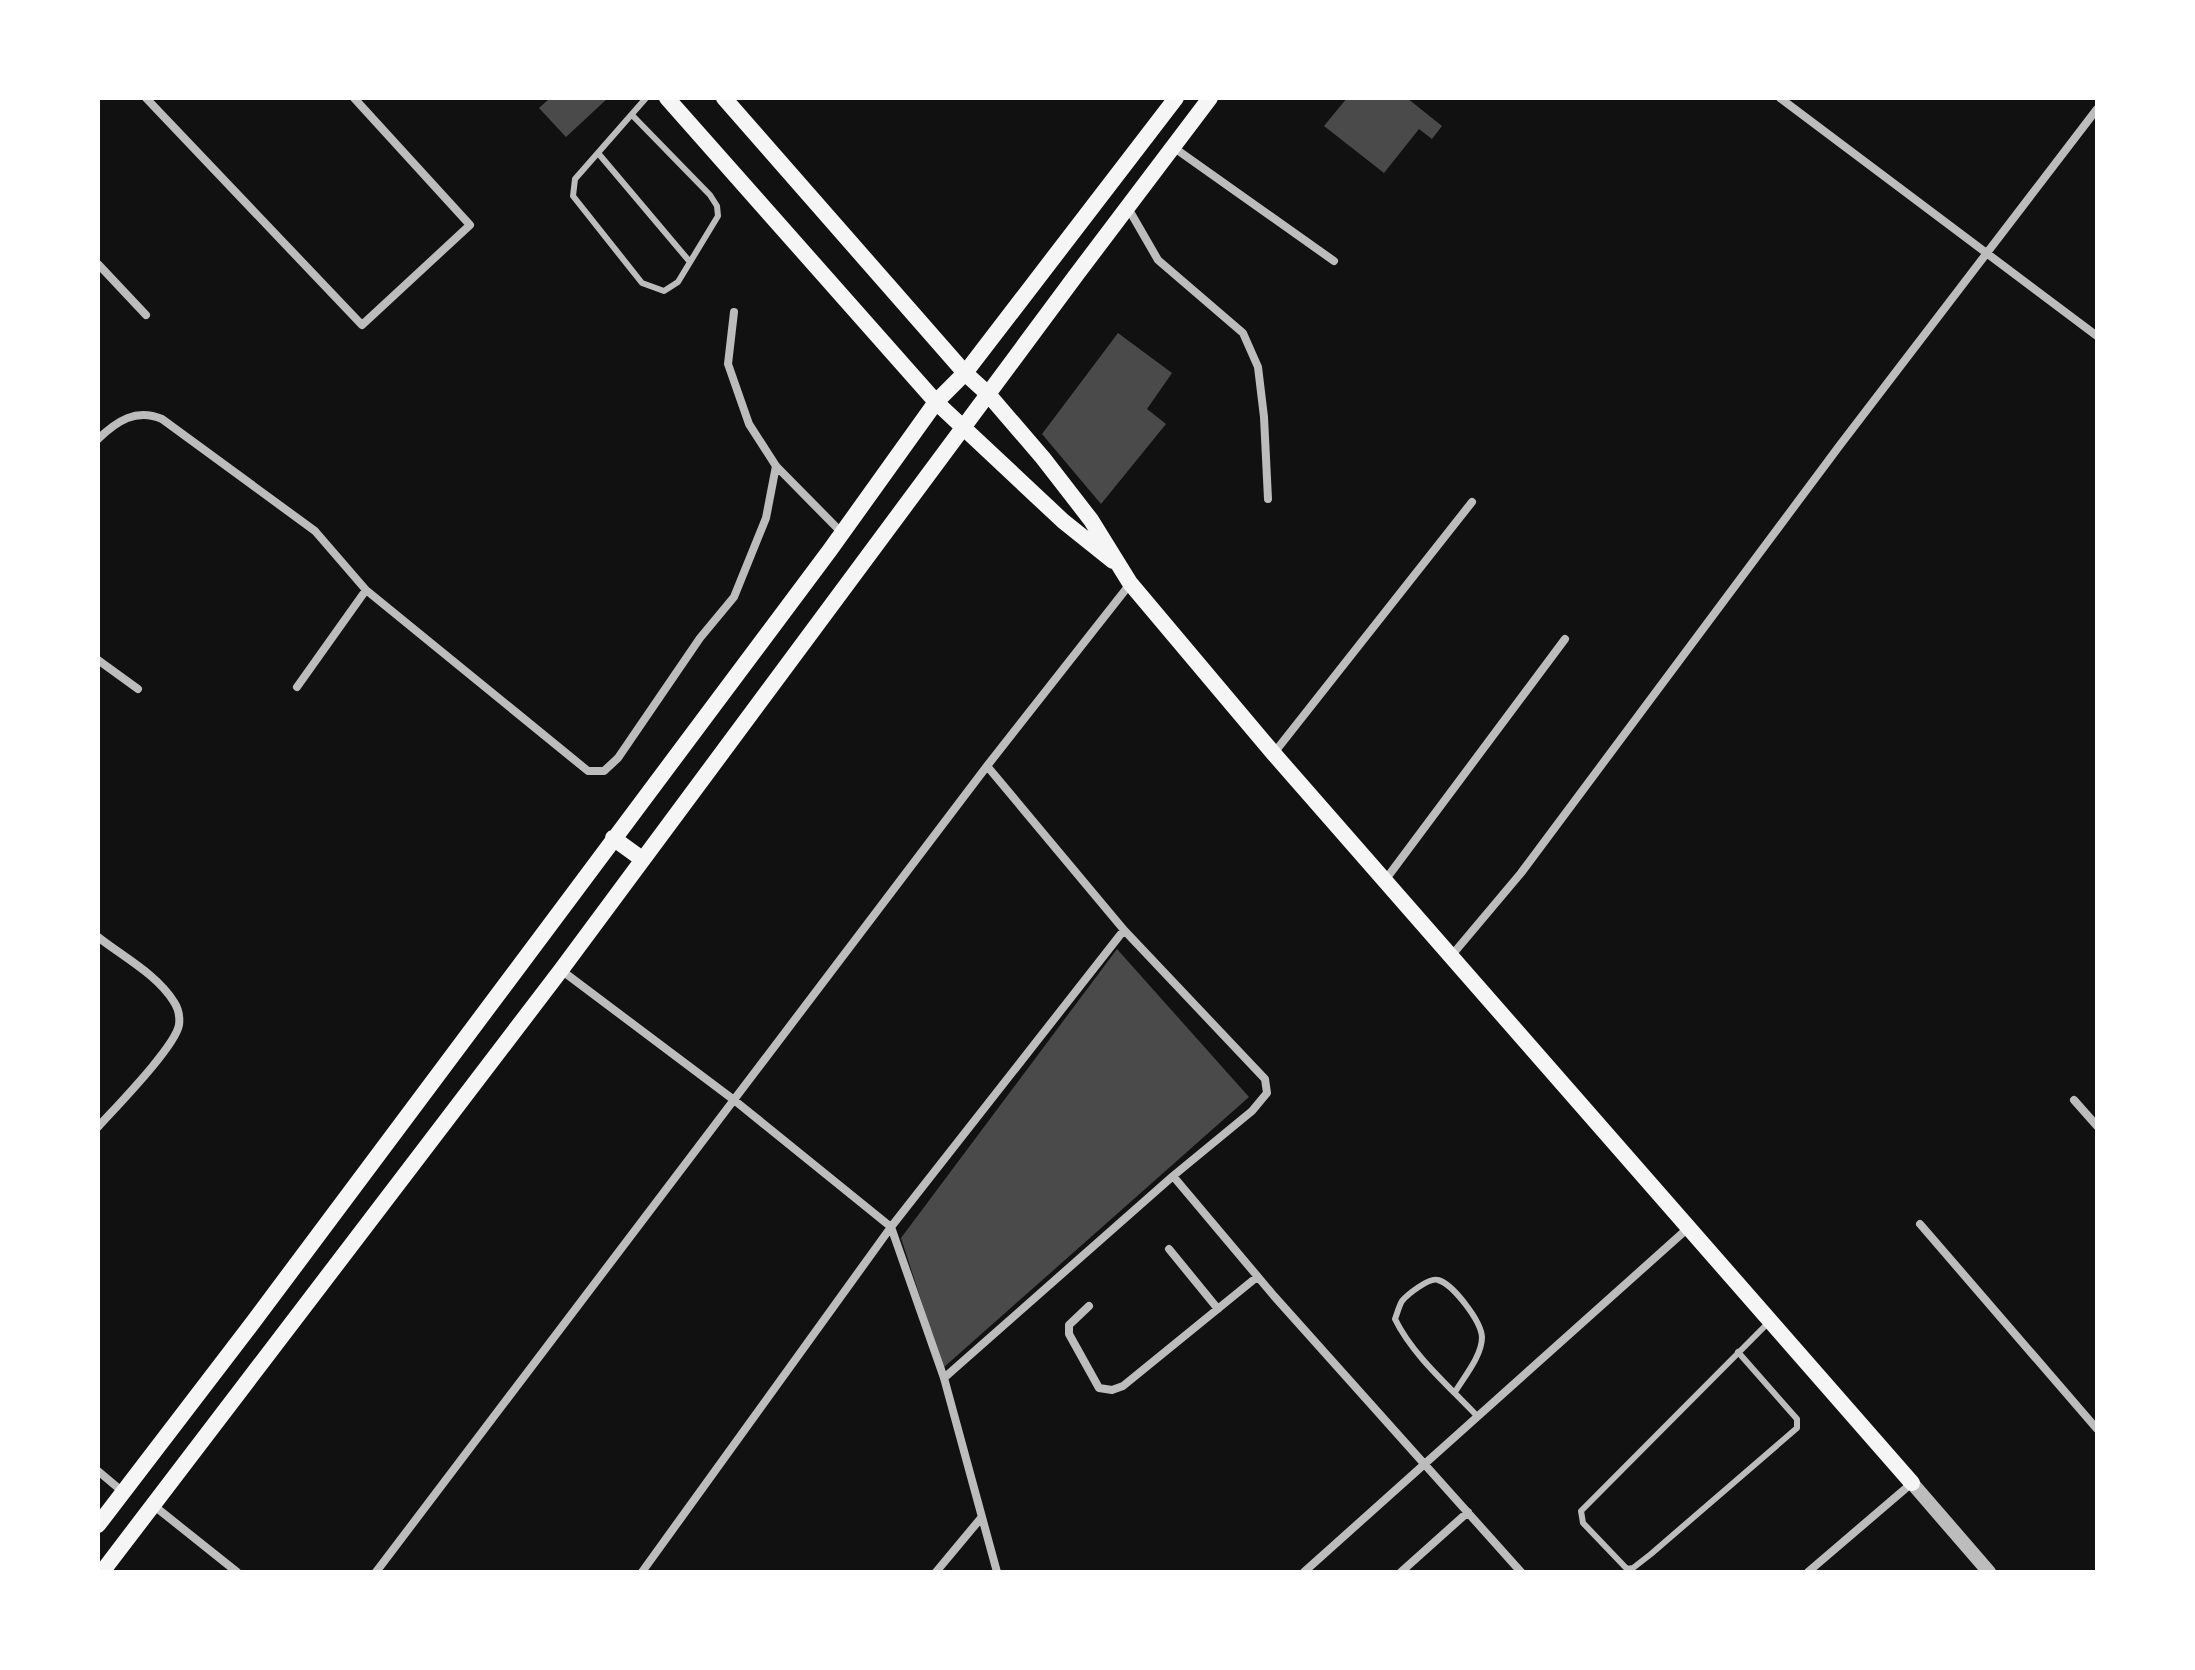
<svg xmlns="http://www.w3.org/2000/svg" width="2195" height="1670" font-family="'Open Sans',sans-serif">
  <rect width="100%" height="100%" fill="#111"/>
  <path fill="#4a4a4a" d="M550,98H608L566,137L539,108Z
    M1347,98H1407L1442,126L1432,139L1419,129L1384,173L1324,126Z
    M1118,333L1172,373L1147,409L1166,424L1101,504L1042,434Z
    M1117,949L1249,1097L943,1368L901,1238Z"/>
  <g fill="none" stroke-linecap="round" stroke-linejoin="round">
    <path stroke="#bcbcbc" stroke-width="6" d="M632,115L710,195L717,206L718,216L678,282L664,291L642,283L573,196L575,179L646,98
      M598,153L690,262
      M1738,1352L1797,1419V1428L1651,1554L1633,1568L1627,1569L1583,1523L1581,1511L1769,1322
      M1455,1392C1464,1377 1482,1356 1482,1337C1481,1321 1453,1284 1438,1280C1429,1277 1407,1295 1402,1301C1399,1306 1397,1314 1395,1319C1413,1356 1450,1387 1478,1417"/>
    <path stroke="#bcbcbc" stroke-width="8" d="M146,98L362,325L470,225L354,98
      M1780,98L2097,336
      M1173,147L1334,261
      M1128,208L1158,260L1243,333L1258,367L1264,417L1268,499
      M98,264L146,315
      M734,312L728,364L749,424L776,466L842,533
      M98,439C117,421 136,408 162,419L315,531L366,590L588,771H604L618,758L700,638L734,597L766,518L776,466
      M98,660L138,689
      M297,687L366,590
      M1274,753L1472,502
      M1386,879L1565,639
      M98,937C122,956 158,975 174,1002C178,1008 180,1017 179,1025C175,1047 115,1108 98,1127
      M1452,955L1521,873L1840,445L2097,109
      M561,970L734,1100L891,1227L944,1378L997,1572
      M2074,1100L2097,1126
      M1173,1176L1274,1296L1521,1572
      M1920,1224L2097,1429
      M1169,1249L1218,1309
      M1089,1306L1069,1325V1334L1099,1388L1112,1390L1123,1386L1257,1277
      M944,1378L1173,1176L1252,1111L1267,1093L1265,1079L1124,930L987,766
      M98,1471L123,1492
      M153,1505L237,1572
      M376,1572L987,766L1130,584
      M642,1572L891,1227L1124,930
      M936,1572L981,1518
      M1304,1572L1687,1229
      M1401,1572L1468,1512
      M1808,1572L1912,1483"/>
    <path stroke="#bcbcbc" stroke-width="14" d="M1912,1483L1989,1572"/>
    <path stroke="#f5f5f5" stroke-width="16" d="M667,98L936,402L1063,521L1113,561
      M724,98L965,373L988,394L1043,458L1091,520L1130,583L1274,754L1912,1483
      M613,838L642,859
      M98,1525L254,1321L830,550L936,402L965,373L1176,98
      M102,1572L561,970L1077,274L1210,98"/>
  </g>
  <rect width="2195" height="1670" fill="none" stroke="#ffffff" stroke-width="200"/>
</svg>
